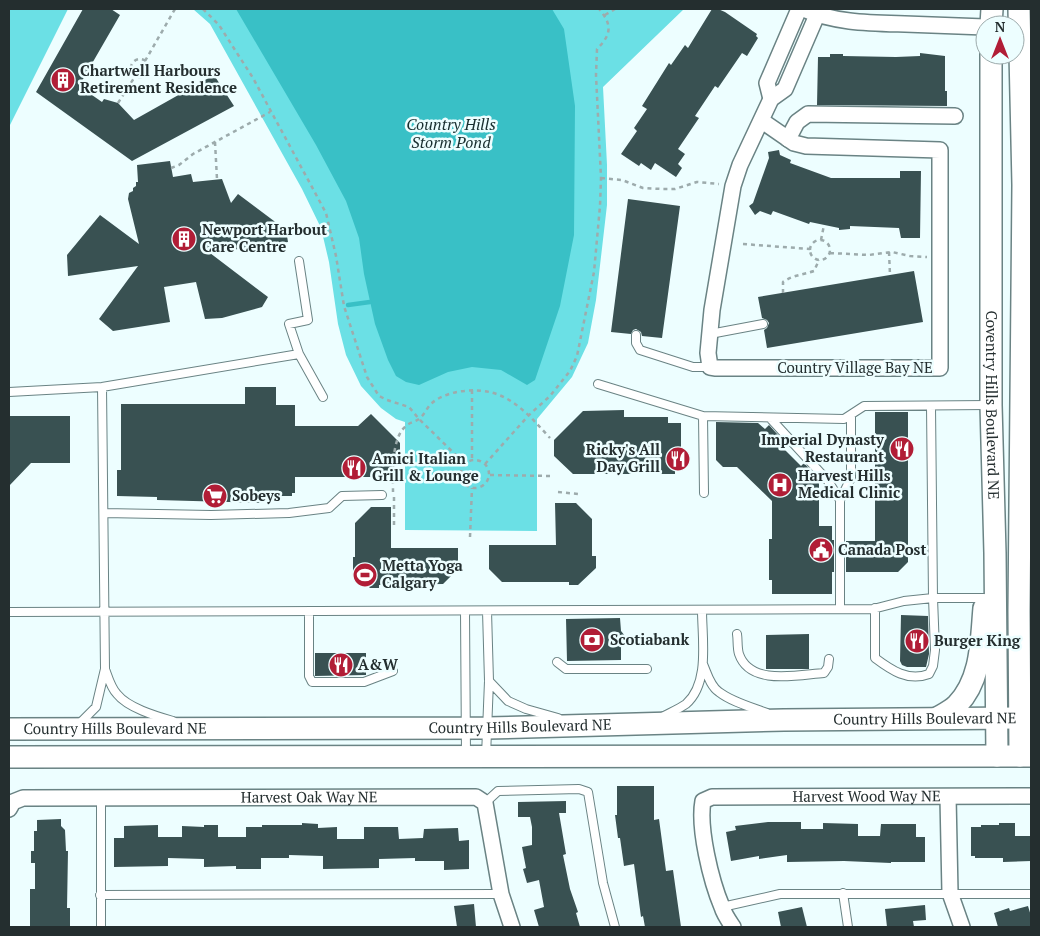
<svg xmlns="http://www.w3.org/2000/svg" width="1040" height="936" font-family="'PT Serif',serif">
  <rect width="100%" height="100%" fill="#edfeff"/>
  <path fill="#6be0e5" d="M9,9H68L9,127Z
    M193,9H684L603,87L607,165V205L596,300L588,343L572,377L537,419V531L405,530V422L396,419L381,408L361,386L346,355L338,324L329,262L321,228L302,189L210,24Z"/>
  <path fill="#39c0c6" d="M236,9H552L564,29L575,106L574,235L560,306L535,380L527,385L501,370L472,367L448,372L419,385L406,382L396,376L388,360L375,324L364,274L359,238L346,201L316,145Z"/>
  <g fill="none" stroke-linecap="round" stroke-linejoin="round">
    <path stroke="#39c0c6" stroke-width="4.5" d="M348,305L370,302"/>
  </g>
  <path fill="#395152" d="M83,9H111L120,15L79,86L102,102L104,99L118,103L134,120L214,75L234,106L132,161L36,92Z
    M712,9H718L725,12L757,34L756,36L758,38L747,56L742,53L718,88L715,86L695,116L699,118L678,149L685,154L678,164L682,168L676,177L655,163L651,170L641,163L639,166L621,154L637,131L634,128L647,109L642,106L669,63L671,65L685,45L688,48Z
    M920,53L945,56V91H947V106L817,105L818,57H830V54H843V56L896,57L920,56Z
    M779,150L780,155L791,160L790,163L831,178H900V171H921L920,238H901L899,228L850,226V229L839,230V228L810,222L809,224L773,211L771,215L760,211L755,215L749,206L753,203L769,158L768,152Z
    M170,161L173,177L191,174L193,182L222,179L231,203L238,194L286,230L288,242L210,253L268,297L262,307L222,318L205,319L196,282L164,287L170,322L113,331L99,319L138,266L68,276L67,255L100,215L139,244L128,199L129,193L133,191V188L136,186V182H138L137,165Z
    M628,199L680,206L662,338L642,336L641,332L636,329L633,330L631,334L611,332Z
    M914,271L923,322L767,348L764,330L767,328L769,323L767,320L762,318L758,297Z
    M245,387H276V405H295V426H358L371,414L400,443V459L382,477H295V493H292V496H265L264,503L157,500V497L117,496V470H121V404H245Z
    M624,410V417H668V423H681V463L675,469V474H573L554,456V440L583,411Z
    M875,412H908V562L898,572H846V541H875Z
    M9,416H70V463H31L9,486Z
    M716,422L758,423L765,429L769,425L778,435L774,439L801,466L804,463L813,473L811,475L819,483V526H832V540H834V572H832V594H772V580H769V539H772V501L737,467H723L716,460Z
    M555,503H576L592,519V556H596V568L578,585H569V582H502L489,569V545H556Z
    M371,507H391V548H458V569L443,584L379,585V588H370L353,571V557H355V523Z
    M901,615L928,616L929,654L926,667H907L902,665L900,661Z
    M620,618L621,631L625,636L621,647V660L567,661L566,619Z
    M809,634V669H766V635Z
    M315,653H366V675L315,676Z
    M617,786H654V820L659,819L666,871L673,870L681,927H645L643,916L641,917L634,864L624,866L620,838H618L615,815H617Z
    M566,801V813H559L566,854L563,855L570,889L578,912L576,913L580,927H539L534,910L544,907L539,880L527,883L523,869L526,868L522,847L532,845V827L530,817H518V802Z
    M61,819V826L65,830L66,851H68L67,908H70V927H30V889H35V863H31V851H34V831H37V820Z
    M768,822H801V829H823V823L858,824V836H880L881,824H916V837H925V862H891V863L844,861L787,862V855L759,859V856L731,861L726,832L736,830L735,826Z
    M302,823L318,824V828L337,827V839H364V827H398L399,839L423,838L424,829L458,828L459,841L469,840V869L444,870V861H415V858L379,859V868L323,869V856L289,855V858H261V869H236V866L204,867V859L168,858V866L114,867V838H124V826L158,825V837H182V826L204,827V825H218V837H246V827H262V825H302Z
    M999,823H1015V836H1031V861L1003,862V858H975V856H971V827H981V825H999Z
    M474,904L476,927H457L454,906Z
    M925,905L926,920L913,921L914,927H887L885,909Z
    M1028,906L1031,916V927H998L994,913L1009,908L1010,911Z
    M802,907L807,927H781L778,912Z"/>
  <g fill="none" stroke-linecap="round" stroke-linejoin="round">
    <defs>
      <path id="lane" d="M299,261L308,320L289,324L299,354
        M710,334L763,324
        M636,335V343L640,350L693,367H710
        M598,384L703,416L844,419L864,406L989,405
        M9,392L102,387L299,354L323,397
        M703,416L704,493
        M770,418L828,481L840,500L851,478V415
        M840,500V609
        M104,513L211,515L289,513L329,508L342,496L382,495
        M875,608V658C891,670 908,682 929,674L933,666L935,650L933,598L931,406
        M309,611V676L312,682H364L393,671
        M465,611L466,756
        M9,612L873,609L904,601L933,598H984
        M737,634C738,640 737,648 739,654C750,686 797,675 824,673L828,667L829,659
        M557,662L566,669H647
        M703,664C707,673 710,686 719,692C732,702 751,707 767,713
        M105,669C108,677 111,688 117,694C128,708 156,716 173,721
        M489,681L508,701L526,709L558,718
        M662,717C669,713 679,709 686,704C710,683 702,639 702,610
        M78,725L96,707L105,669L102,387
        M486,756L489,681L487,611
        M101,798V927
        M485,803L498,791L579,789L588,792L603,883L615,927
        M843,893L848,927
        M100,895L501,894
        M722,907L780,894H1031"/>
      <g id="street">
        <path d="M803,9C835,23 870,23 905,24C931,25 958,26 985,27"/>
        <path d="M771,99L767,83L799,9"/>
        <path d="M762,121L794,143L806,146L940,150V368H716L710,367L708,353L712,310L733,186L740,165L771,99L785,89L817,15V9"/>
        <path d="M788,139L797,122L808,114L955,116"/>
        <path d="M948,797L950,893L962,927"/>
        <path id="s1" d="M9,809L13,802L23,798L476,797L485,803L501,894L512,927"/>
        <path id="s2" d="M733,927C729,921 724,914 722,907C711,881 698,828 703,801L712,797L1031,796"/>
      </g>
      <g id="secondary">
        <path d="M1019,9L1023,185L1019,611L1020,756"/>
        <path d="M991,25L992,9"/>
        <path id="s3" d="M991,55V405L995,553L997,756"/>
        <path d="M937,718C944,714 951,711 957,705C982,679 981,641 984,608"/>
        <path id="s4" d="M9,729L487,728L784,720L1031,718"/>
        <path d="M9,757L1031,756"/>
      </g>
    </defs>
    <use href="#lane" stroke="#6a8384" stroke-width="10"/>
    <use href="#street" stroke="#6a8384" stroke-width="18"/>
    <use href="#secondary" stroke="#6a8384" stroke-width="24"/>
    <path stroke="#9dabac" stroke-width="2.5" stroke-dasharray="4 4" stroke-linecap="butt" d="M203,9L219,25L253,78L326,213L336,256L344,306L367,377L379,396L387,400L409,407L419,419L465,464
      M605,15L615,9
      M131 68a9 9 0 1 1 18 0a9 9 0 1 1-18 0Z
      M145,61L175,9
      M118,103L136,75
      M215,142L217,179
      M171,168L179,165L193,154L270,112
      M601,178L622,180L643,188L662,189H675L697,182L719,184
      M810 250a10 10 0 1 1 20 0a10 10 0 1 1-20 0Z
      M821,240L824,225
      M743,244L810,249
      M889,252L890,275
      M830,253L869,255L892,252L910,256L927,257
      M783,293V282C793,275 802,275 814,271L819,260
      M472,390V459
      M461 474a14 14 0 1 1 28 0a14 14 0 1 1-28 0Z
      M485,464L529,415L550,396L570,371L577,356L594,272L600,206L601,178L596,75L597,49C611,35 613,25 599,9
      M393,473L461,474
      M490,475L550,476
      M393,492C393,473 391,438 406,426C410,422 416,422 420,418C425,414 427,407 432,403C440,396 453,392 464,391C505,386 525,411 550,438
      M558,492L579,494
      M394,497V529
      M470,537L472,488"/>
    <use href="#lane" stroke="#fff" stroke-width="8"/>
    <use href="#street" stroke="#fff" stroke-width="15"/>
    <use href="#secondary" stroke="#fff" stroke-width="21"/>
  </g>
  <defs>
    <symbol id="building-disc" viewBox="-11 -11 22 22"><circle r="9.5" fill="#b11d36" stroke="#edfeff"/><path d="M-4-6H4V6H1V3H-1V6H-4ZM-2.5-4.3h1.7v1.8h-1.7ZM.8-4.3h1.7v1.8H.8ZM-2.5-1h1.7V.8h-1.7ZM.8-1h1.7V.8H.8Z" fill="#fff"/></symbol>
    <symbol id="restaurant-disc" viewBox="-11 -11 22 22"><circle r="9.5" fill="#b11d36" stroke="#edfeff"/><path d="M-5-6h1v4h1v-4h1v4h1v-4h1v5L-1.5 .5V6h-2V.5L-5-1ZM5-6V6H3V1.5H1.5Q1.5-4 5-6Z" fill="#fff"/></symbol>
    <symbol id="hospital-disc" viewBox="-11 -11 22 22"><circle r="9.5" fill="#b11d36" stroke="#edfeff"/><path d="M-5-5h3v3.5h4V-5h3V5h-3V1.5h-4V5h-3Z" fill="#fff"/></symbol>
    <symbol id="supermarket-disc" viewBox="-11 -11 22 22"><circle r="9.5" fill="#b11d36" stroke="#edfeff"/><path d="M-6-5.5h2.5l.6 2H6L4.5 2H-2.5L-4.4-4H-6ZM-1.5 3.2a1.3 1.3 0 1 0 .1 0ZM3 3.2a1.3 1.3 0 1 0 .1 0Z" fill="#fff"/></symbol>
    <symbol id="civic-disc" viewBox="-11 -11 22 22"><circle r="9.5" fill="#b11d36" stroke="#edfeff"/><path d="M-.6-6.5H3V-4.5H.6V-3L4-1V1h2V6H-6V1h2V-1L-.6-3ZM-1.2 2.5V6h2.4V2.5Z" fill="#fff"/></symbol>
    <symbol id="stadium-disc" viewBox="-11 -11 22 22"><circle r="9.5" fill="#b11d36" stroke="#edfeff"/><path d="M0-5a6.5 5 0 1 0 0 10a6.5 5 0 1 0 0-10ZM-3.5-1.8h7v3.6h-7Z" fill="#fff"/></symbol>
    <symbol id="bank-disc" viewBox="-11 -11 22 22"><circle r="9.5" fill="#b11d36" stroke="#edfeff"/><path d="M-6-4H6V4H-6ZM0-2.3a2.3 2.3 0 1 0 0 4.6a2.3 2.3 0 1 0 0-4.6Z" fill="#fff"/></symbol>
  </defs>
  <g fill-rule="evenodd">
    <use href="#building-disc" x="49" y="66" width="28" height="28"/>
    <use href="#building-disc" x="170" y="225" width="28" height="28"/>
    <use href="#restaurant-disc" x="888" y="435" width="28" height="28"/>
    <use href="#restaurant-disc" x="664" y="445" width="28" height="28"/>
    <use href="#restaurant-disc" x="340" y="454" width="28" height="28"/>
    <use href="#hospital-disc" x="766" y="471" width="28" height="28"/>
    <use href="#supermarket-disc" x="201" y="482" width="28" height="28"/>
    <use href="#civic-disc" x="807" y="536" width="28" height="28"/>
    <use href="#stadium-disc" x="351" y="561" width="28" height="28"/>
    <use href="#bank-disc" x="578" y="626" width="28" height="28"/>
    <use href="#restaurant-disc" x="903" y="627" width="28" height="28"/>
    <use href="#restaurant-disc" x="327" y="651" width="28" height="28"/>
  </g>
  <g text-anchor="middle" stroke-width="5" stroke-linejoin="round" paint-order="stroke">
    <g font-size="15" font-weight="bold" fill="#242e2f" stroke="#edfeff" text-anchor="start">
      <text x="80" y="76">Chartwell Harbours<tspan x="80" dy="17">Retirement Residence</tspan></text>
      <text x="202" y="235">Newport Harbout<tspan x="202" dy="17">Care Centre</tspan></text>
      <text x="884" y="445" text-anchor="end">Imperial Dynasty<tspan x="884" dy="17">Restaurant</tspan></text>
      <text x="660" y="455" text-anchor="end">Ricky's All<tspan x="660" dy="17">Day Grill</tspan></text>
      <text x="372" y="464">Amici Italian<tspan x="372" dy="17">Grill &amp; Lounge</tspan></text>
      <text x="798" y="481">Harvest Hills<tspan x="798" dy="17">Medical Clinic</tspan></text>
      <text x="232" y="501">Sobeys</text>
      <text x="838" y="555">Canada Post</text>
      <text x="382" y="571">Metta Yoga<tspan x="382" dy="17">Calgary</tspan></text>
      <text x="610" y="645">Scotiabank</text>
      <text x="934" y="646">Burger King</text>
      <text x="358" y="670">A&amp;W</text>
    </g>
    <g font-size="15" fill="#242e2f" stroke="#edfeff">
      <text x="855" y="373">Country Village Bay NE</text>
      <text dy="5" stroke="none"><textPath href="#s3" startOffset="350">Coventry Hills Boulevard NE</textPath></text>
      <text dy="5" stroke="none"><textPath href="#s4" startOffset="916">Country Hills Boulevard NE</textPath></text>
      <text dy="5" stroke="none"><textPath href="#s4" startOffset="511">Country Hills Boulevard NE</textPath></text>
      <text dy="5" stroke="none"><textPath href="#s4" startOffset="106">Country Hills Boulevard NE</textPath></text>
      <text dy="5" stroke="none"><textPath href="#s1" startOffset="305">Harvest Oak Way NE</textPath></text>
      <text dy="5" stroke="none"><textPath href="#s2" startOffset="296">Harvest Wood Way NE</textPath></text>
    </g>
    <g font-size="16" font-style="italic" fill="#182e2f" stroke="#edfeff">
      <text x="451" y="130">Country Hills<tspan x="451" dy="18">Storm Pond</tspan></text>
    </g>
  </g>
  <rect width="1040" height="936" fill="none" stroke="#242e2f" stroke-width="20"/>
  <g transform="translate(1000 40)"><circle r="24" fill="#edfeff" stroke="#9dabac"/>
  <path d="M0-4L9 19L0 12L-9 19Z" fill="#b11d36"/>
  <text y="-8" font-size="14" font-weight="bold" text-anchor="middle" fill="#242e2f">N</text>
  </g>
</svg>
